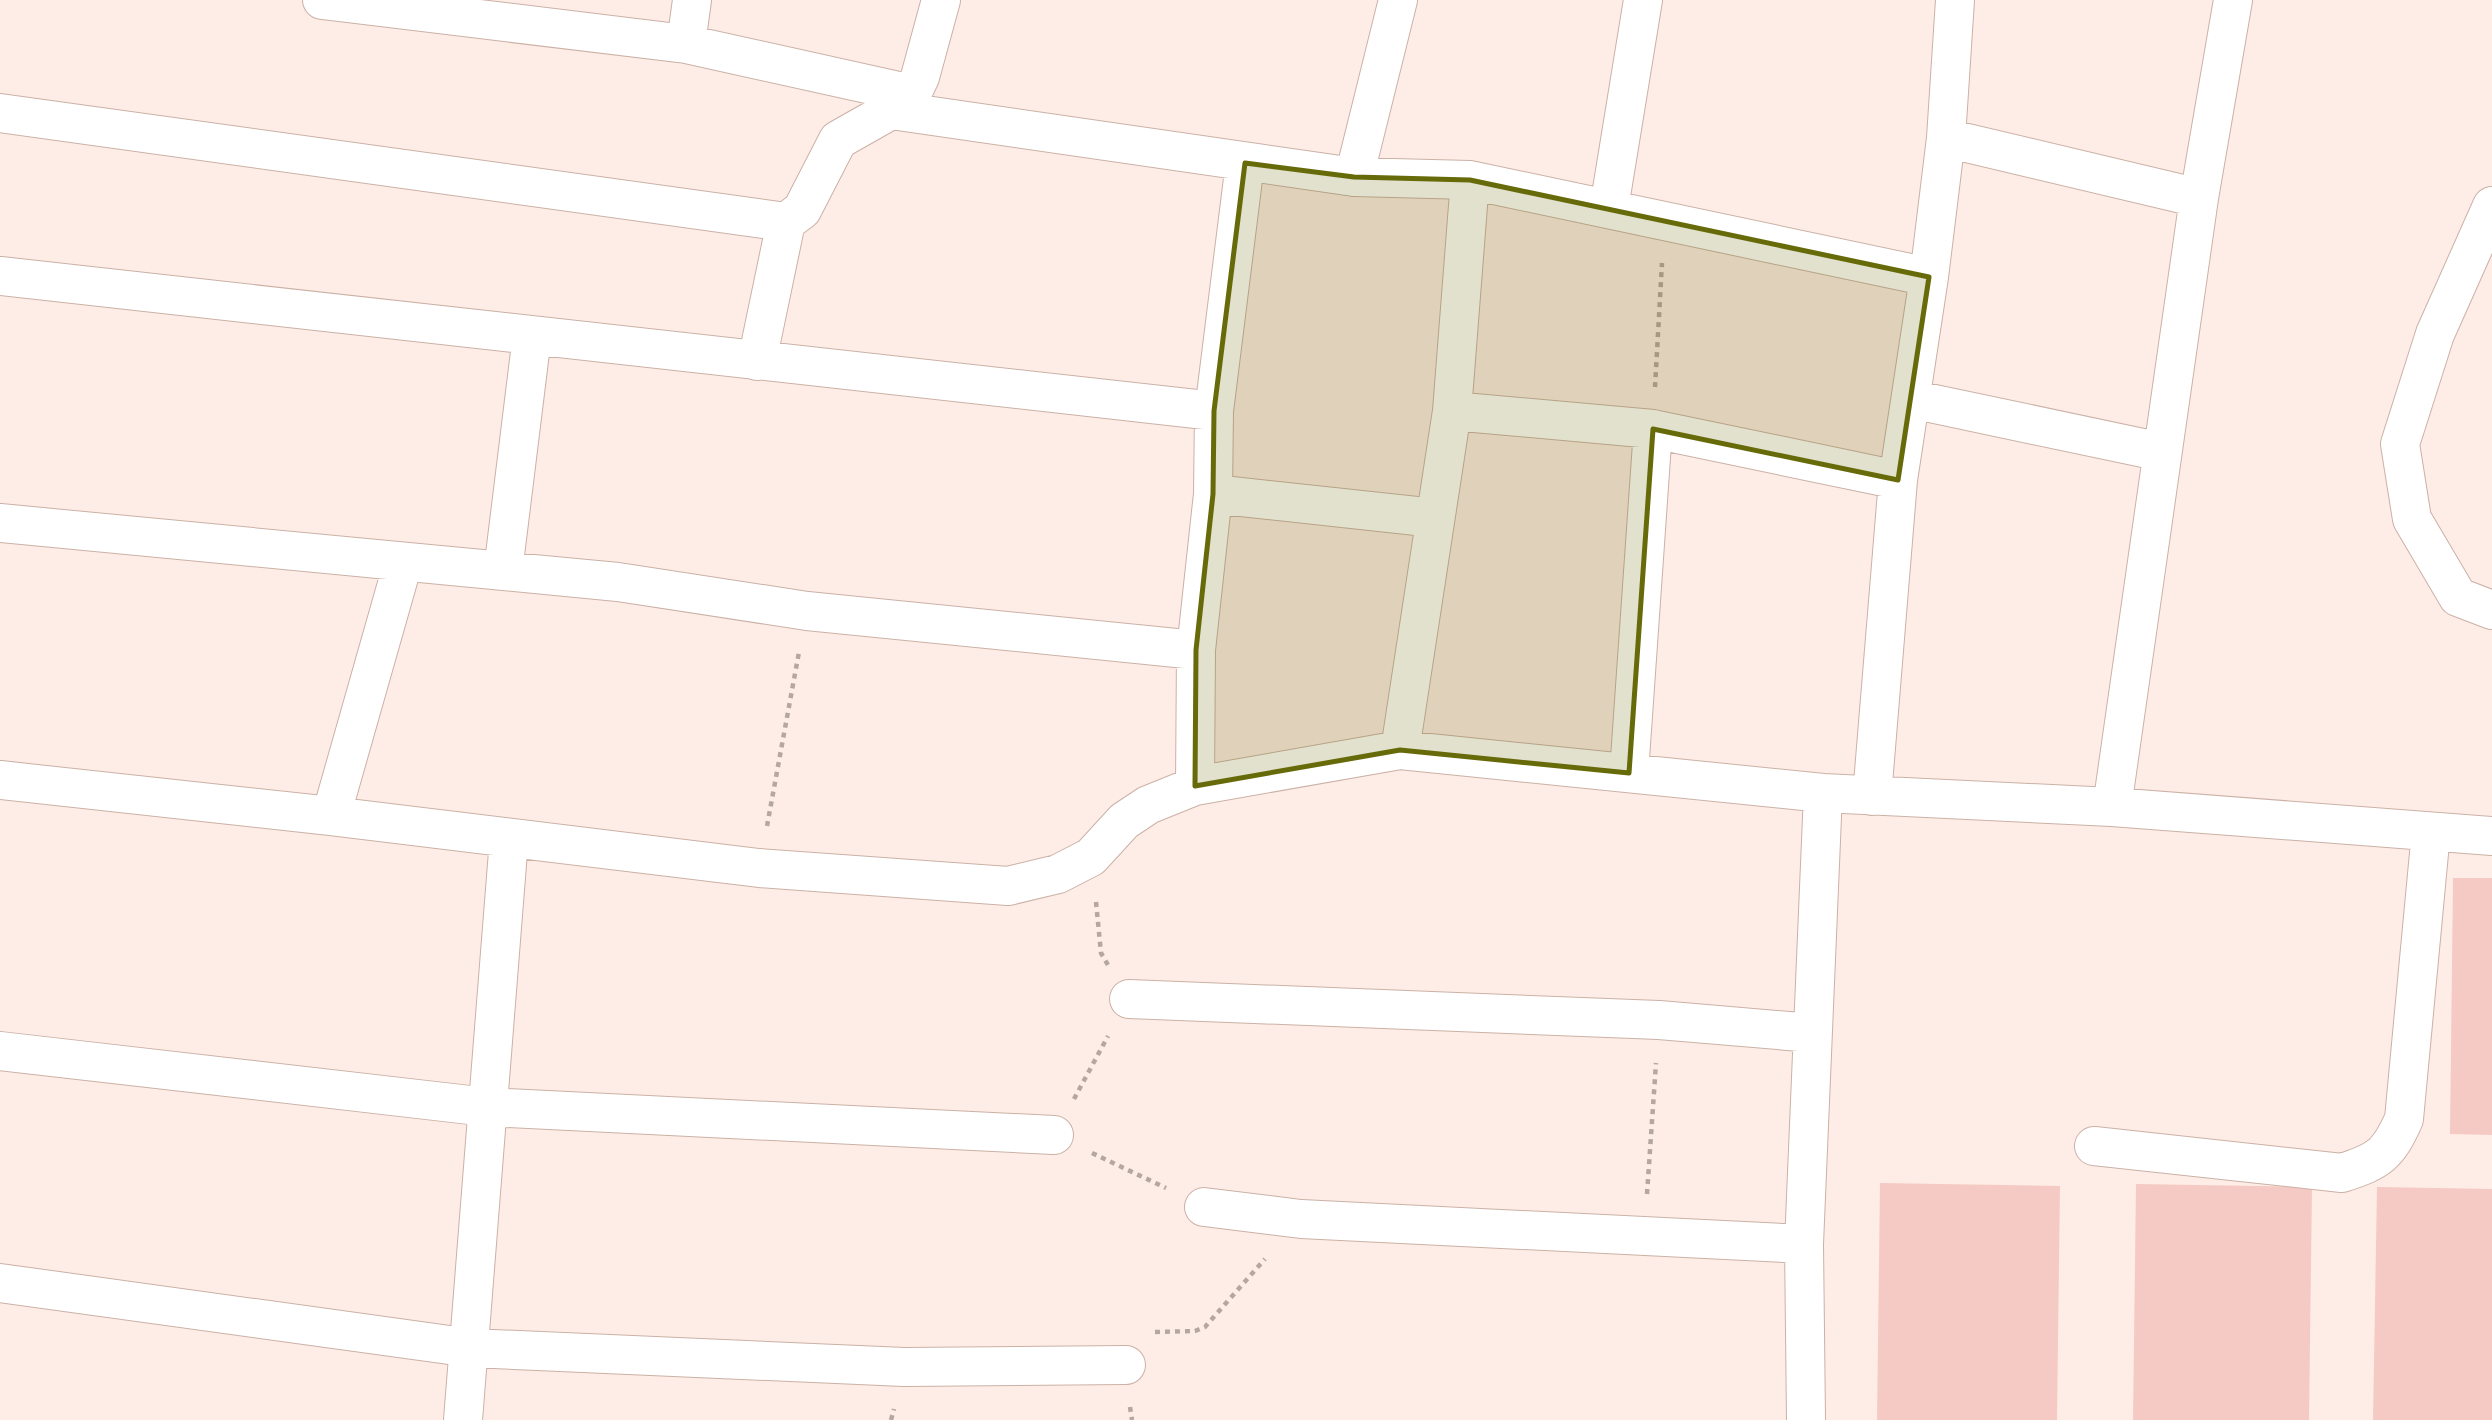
<svg xmlns="http://www.w3.org/2000/svg" width="2492" height="1420" font-family="Mulish,sans-serif">
  <rect width="100%" height="100%" fill="#feede6"/>
  <path fill="#f5cac4" d="M2453,878H2492V1135L2450,1134Z
    M1880,1183L2060,1186L2057,1420H1877Z
    M2136,1184L2312,1187L2309,1420H2133Z
    M2377,1187L2492,1189V1420H2373Z"/>
  <g fill="none" stroke-linecap="round" stroke-linejoin="round">
    <defs>
      <path id="minor" d="M322,0L686,44L912,94
        M686,44L692,0
        M891,110L1354,177L1470,180L1929,277
        M0,113L786,222L802,210L838,140L891,110L912,94L920,77L941,0
        M1946,138L2199,198
        M1354,177L1398,0
        M2492,206L2435,334L2400,444L2412,519L2458,597L2492,610
        M1609,208L1643,0
        M0,276L1214,411
        M757,361L786,222
        M1911,399L2162,452
        M1452,411L1653,429L1898,480
        M1213,494L1435,518
        M0,523L618,582L807,611L1196,650
        M503,571L532,336
        M1400,750L1452,411L1470,180
        M1629,773L1653,429
        M0,780L331,816L759,868L1008,886L1058,874L1091,857L1124,821L1148,805L1195,786L1400,750L1823,793L2112,807L2492,836
        M1195,786L1196,650L1213,494L1214,411L1245,163
        M1872,796L1898,480L1929,277L1946,138L1955,0
        M2112,807L2199,198L2233,0
        M331,816L403,563
        M1129,999L1659,1020L1812,1033
        M0,1051L487,1107L1054,1135
        M2094,1146L2342,1173C2379,1161 2388,1155 2404,1119L2431,832
        M1204,1207L1301,1219L1804,1244
        M0,1283L471,1348L904,1367L1126,1365
        M463,1420L509,839
        M1806,1420L1804,1244L1823,793"/>
    </defs>
    <use href="#minor" stroke="#cbb1a6" stroke-width="40"/>
    <path stroke="#b4a6a0" stroke-width="4.5" stroke-dasharray="5 5" stroke-linecap="butt" d="M1655,387L1662,263
      M767,826L799,652
      M1096,902L1101,953L1108,965
      M1074,1099L1108,1036
      M1092,1153L1166,1188
      M1647,1194L1656,1063
      M1155,1332L1195,1331L1205,1327L1265,1259
      M1130,1407L1132,1420
      M891,1420L894,1409"/>
    <use href="#minor" stroke="#fff" stroke-width="38"/>
  </g>
  <path fill="#676a08" fill-opacity="0.2" stroke="#676a08" stroke-width="5" stroke-linejoin="round" d="M1245,163L1354,177L1470,180L1929,277L1898,480L1653,429L1629,773L1400,750L1195,786L1196,650L1213,494L1214,411Z"/>
</svg>
